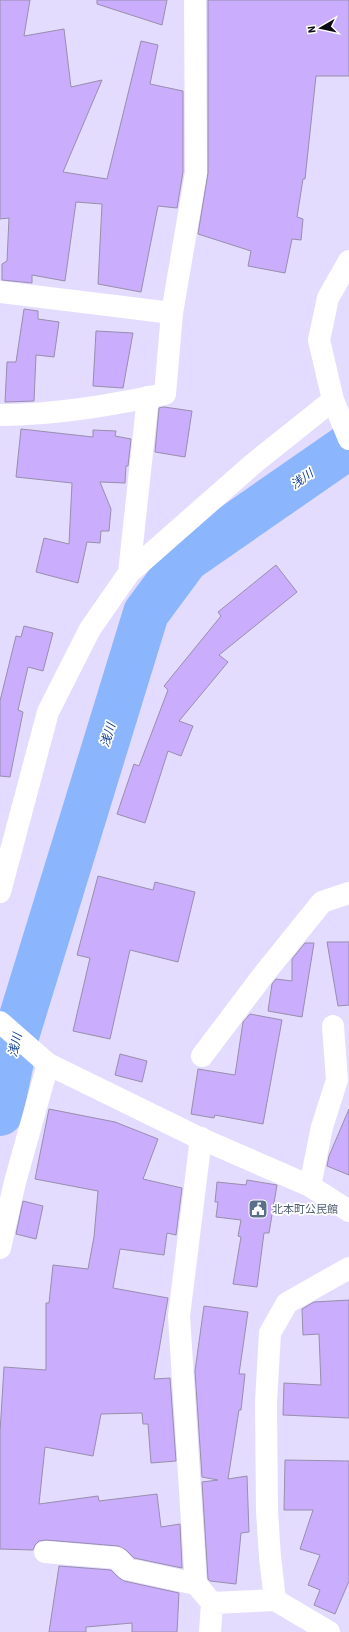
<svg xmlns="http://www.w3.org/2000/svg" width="349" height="1632" font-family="'Source Sans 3','Noto Sans JP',sans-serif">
  <rect width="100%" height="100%" fill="#e4dcfe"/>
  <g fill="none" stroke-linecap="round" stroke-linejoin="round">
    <path stroke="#8bb5fd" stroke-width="46" d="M0,1113L17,1033L146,613L186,559L349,446"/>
  </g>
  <path fill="#caadfc" stroke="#988ead" d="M0,0H30L24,36L64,29L71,87L102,80L63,172L107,179L141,41L158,45L150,84L183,91V172L177,208L158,206L141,292L98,284L102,204L76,202L65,281L32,275V283L2,280V264L7,261L9,218L0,219Z
    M97,0H167L162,25L97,4Z
    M208,0H349V76H316L305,179H303L297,217L303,219L301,240L292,239L285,273L248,266L251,251L198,234L208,173Z
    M24,309L38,311V319L59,322L54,357L36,355L34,401L5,402L7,362H16Z
    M96,331L133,333L123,388L93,386Z
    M164,407L192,411L185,457L155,452L159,408Z
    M21,429L93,437V430L116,431L115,436L131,439L128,466H126L125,483L100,482L111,509L109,531H101L100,543L87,542L78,583L36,572L44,538L69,544L72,483L16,477Z
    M276,565L297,592L219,655L228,662L179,721L193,726L181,756L168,751L145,823L117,814L134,764L139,766L168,690L164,686L221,616L218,612Z
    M24,626L53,633L43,671L28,667L18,710L23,712L10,777L0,776V701L16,636L21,637Z
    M98,876L153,890L155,882L195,892L178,962L130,950L110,1039L73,1031L90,958L77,955Z
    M327,942H349V1005L338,1006Z
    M305,943H314L302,1017L268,1011L272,984L276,979L292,981V959Z
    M250,1014L282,1020L263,1124L215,1115L214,1118L191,1114L198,1069L235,1075L243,1022Z
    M120,1054L147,1061L142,1082L115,1075Z
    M49,1109L115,1122L158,1139L143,1179L182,1188L176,1235L167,1233L164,1255L120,1249L113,1288L168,1298L154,1379L170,1378L176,1461L151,1463L148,1424H143L142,1413L101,1414L93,1456L45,1447L39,1504L98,1496L99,1501L157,1494L161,1527L180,1524L182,1568L134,1558L126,1550L118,1546L46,1540L39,1541L35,1545L33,1550L0,1549V1432L4,1367L46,1370V1303H49L53,1265L88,1269L94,1237L98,1191L35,1179Z
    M349,1109V1175L327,1166L329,1156Z
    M247,1180L277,1185L269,1233H264L257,1287L233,1284L241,1237L238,1236L241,1220L216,1217L218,1202H215L217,1182L246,1185Z
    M23,1201L43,1206L36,1239L16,1234Z
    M349,1300V1418L283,1415L284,1383L321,1385L319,1334L303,1335L302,1309L314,1302Z
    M204,1306L248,1312L239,1374H245L241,1410H239L228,1479L247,1476L249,1532L241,1533L236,1584L210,1581L208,1579L202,1482L218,1480L202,1477L195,1371Z
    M285,1460L349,1461V1581L335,1614L314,1605L320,1590L308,1585L320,1555L300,1549L313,1510H284Z
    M59,1566L111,1570L118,1577L124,1581L179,1593L177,1632H132V1623L86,1627V1632H49Z"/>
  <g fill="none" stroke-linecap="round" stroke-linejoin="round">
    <path stroke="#fff" stroke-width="22" d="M349,261L328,298L319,340L333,400L349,439
      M0,292L172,313
      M148,397L129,573L253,464L333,400
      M0,415C55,415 111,405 165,394L172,313L196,173L195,0
      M0,892L48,712L90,629L129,573
      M0,1022L48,1064L195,1136L310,1186L349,1211
      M202,1056L264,974L322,902L349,893
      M201,1138L179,1316L196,1584L212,1603
      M310,1186L322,1127L337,1080L333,1026
      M0,1248L15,1182L48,1064
      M45,1552L117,1558L127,1569L196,1584
      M210,1632L212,1603L275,1600
      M329,1632L275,1600L270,1557L267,1511L266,1402L270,1333L287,1303L349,1268"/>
  </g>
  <defs>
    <symbol id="civic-square" viewBox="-11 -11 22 22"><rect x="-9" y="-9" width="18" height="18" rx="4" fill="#5c6f8a" stroke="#fff"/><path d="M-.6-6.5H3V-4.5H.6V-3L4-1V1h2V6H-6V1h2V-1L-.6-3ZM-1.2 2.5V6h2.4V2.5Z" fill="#fff"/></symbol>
  </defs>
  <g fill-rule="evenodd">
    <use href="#civic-square" x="247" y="1198" width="22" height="22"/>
  </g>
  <g text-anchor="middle" stroke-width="3.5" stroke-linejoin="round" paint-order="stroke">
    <g font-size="11" fill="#4e5e75" stroke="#fff" text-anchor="start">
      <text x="272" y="1213">北本町公民館</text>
    </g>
    <g font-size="12" font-style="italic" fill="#144294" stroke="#fff">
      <text transform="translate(302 479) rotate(-35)" y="4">浅川</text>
      <text transform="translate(108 735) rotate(-73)" y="4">浅川</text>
      <text transform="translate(15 1045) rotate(-77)" y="4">浅川</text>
    </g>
  </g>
  <g transform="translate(321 28) rotate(261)" stroke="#ffffff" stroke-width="3" paint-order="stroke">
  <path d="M0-3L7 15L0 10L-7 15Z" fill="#0d0a15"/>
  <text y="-6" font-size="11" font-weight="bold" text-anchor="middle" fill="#0d0a15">N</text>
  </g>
</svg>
